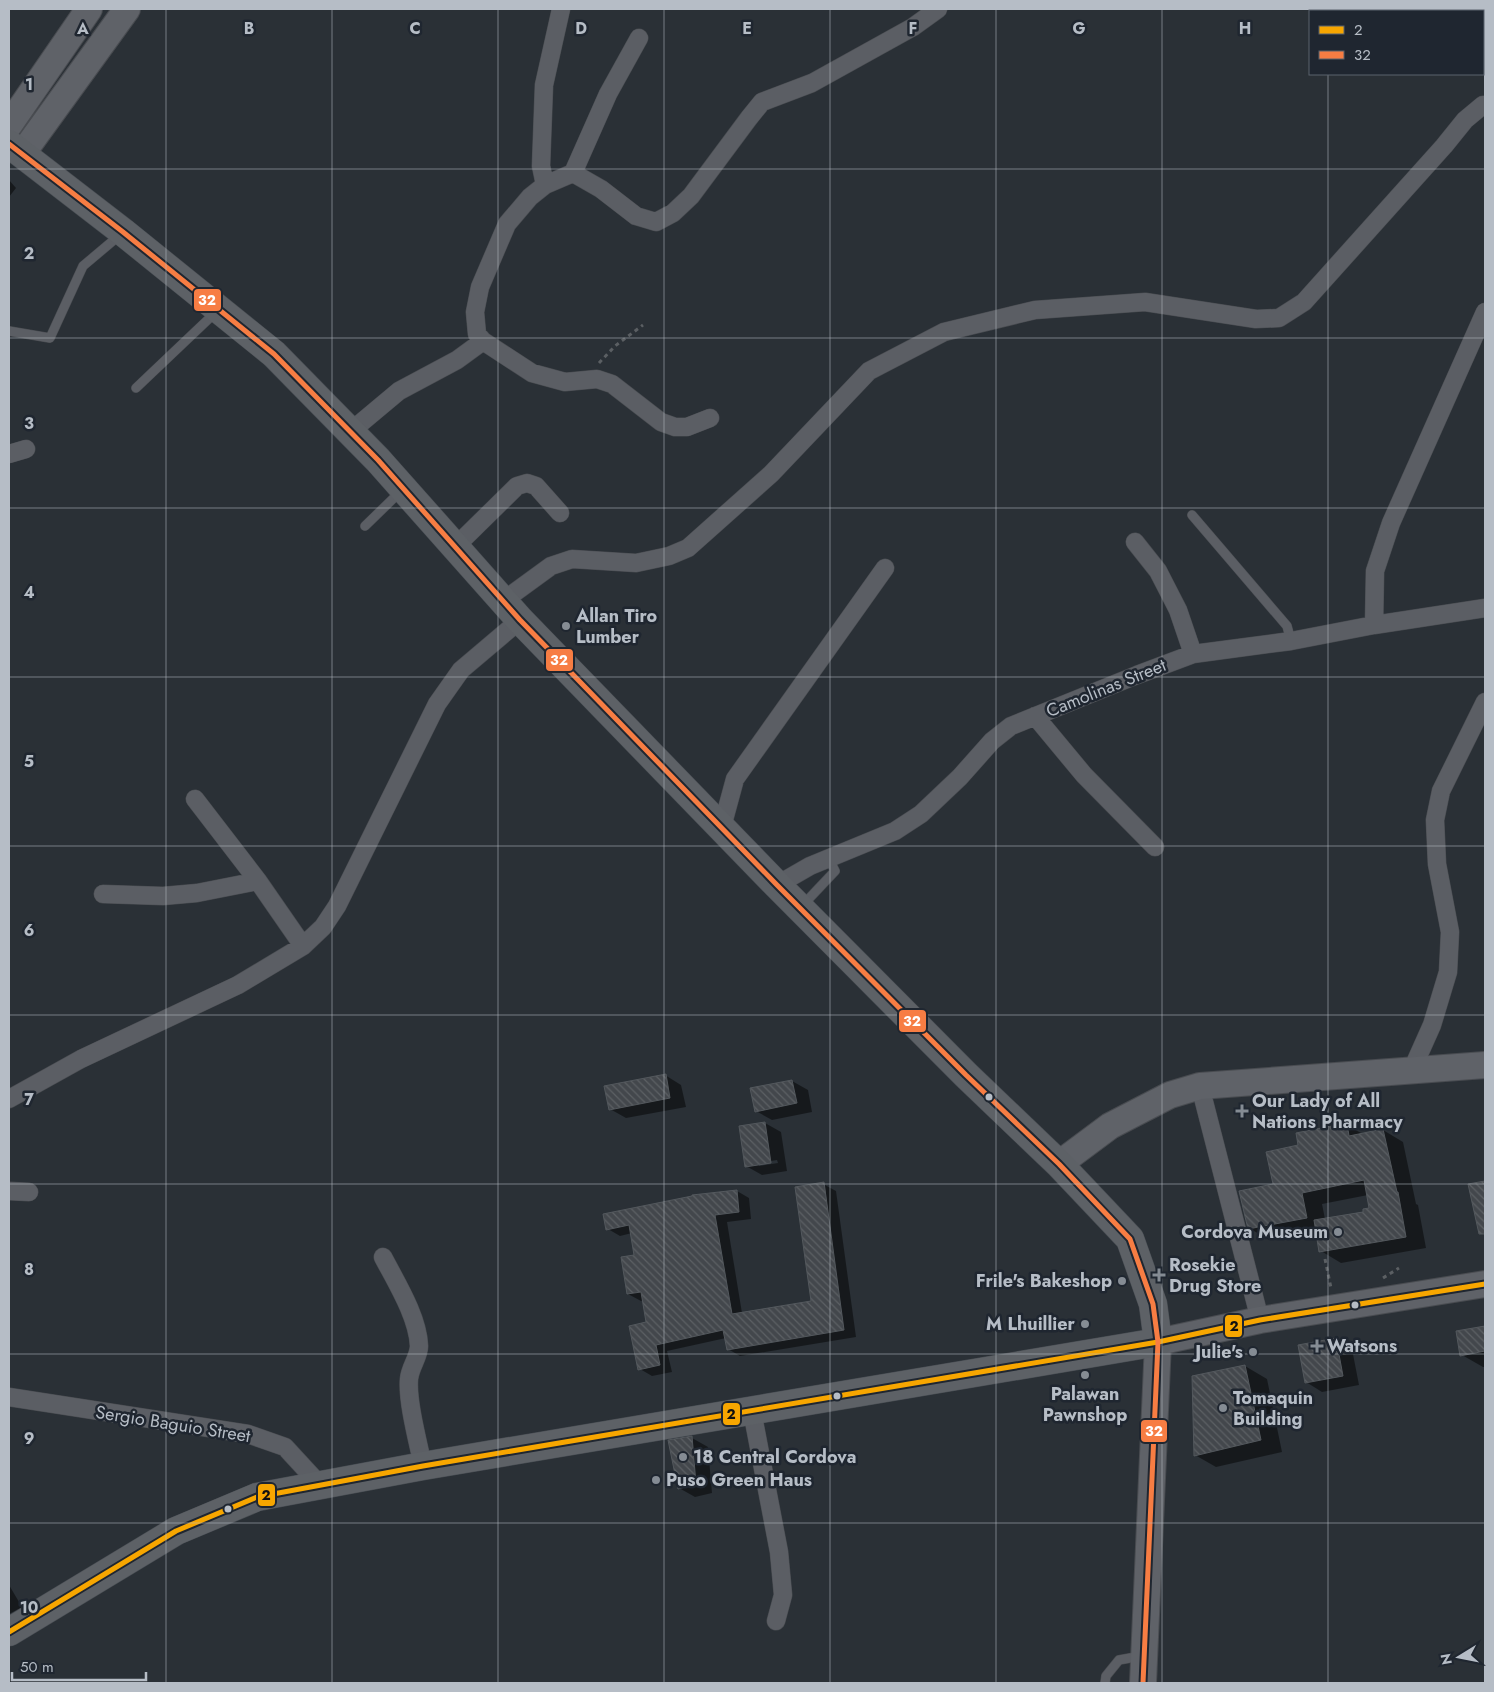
<svg xmlns="http://www.w3.org/2000/svg" width="1494" height="1692" font-family="Jost,sans-serif">
  <defs>
    <pattern id="building-back-hatch" width="6" height="6" patternUnits="userSpaceOnUse" patternTransform="scale(1.25)"><rect width="6" height="6" fill="#43474c"/><path d="M-1 5l2 2M0 0l6 6M5-1l2 2" fill="none" stroke="#5c6064"/></pattern>
  </defs>
  <rect width="100%" height="100%" fill="#2a3036"/>
  <path fill="#0007" fill-rule="evenodd" d="M9,180L16,188L9,197Z
    M665,1075L681,1085L686,1107L626,1118L610,1109Z
    M792,1081L808,1090L812,1112L772,1120L756,1111Z
    M765,1123L781,1132L787,1171L762,1175L746,1166ZM777,1160L778,1163L759,1166V1163Z
    M1346,1125L1363,1134L1383,1130L1403,1142L1416,1204L1418,1205L1426,1248L1341,1263L1321,1251L1317,1231L1269,1240L1249,1228L1299,1146ZM1368,1195L1371,1209L1365,1213L1325,1219L1322,1204Z
    M823,1184L836,1191L856,1337L740,1356L728,1349L726,1338L667,1351L672,1372L652,1376L640,1369L648,1323L644,1300L641,1301L628,1294L635,1256L632,1233L620,1236L608,1229L737,1191L749,1198L751,1219L727,1222L742,1313L813,1302Z
    M1485,1327V1367H1483L1462,1355L1458,1332Z
    M1336,1339L1352,1349L1359,1385L1322,1392L1306,1382Z
    M1245,1366L1267,1379L1282,1452L1216,1467L1195,1455Z
    M692,1438L708,1447L712,1493L695,1497L679,1488Z
    M9,1585L22,1607L9,1614Z"/>
  <path fill="url(#building-back-hatch)" stroke="#53585d" d="M666,1074L670,1098L609,1110L604,1086Z
    M792,1080L797,1103L755,1112L750,1088Z
    M765,1122L771,1163L745,1167L739,1126Z
    M1347,1123L1349,1136L1383,1129L1397,1192H1398L1406,1237L1319,1252L1314,1220L1363,1212V1209L1369,1208L1364,1180L1302,1193L1307,1218L1248,1229L1239,1191L1273,1184L1266,1152L1298,1145L1296,1133Z
    M1485,1181V1234H1479L1468,1184Z
    M824,1182L844,1330L727,1350L723,1330L656,1345L660,1365L638,1370L629,1326L646,1322L641,1292L627,1294L621,1257L634,1255L629,1225L606,1230L603,1214L692,1196V1195L737,1190L739,1212L715,1215L732,1314L811,1301L795,1187Z
    M1485,1326V1351L1460,1356L1456,1331Z
    M1336,1338L1343,1376L1305,1383L1298,1345Z
    M1245,1365L1261,1440L1194,1456L1192,1376Z
    M692,1436L696,1484L678,1489L668,1440Z"/>
  <g fill="none" stroke-linecap="round" stroke-linejoin="round">
    <defs>
      <path id="lane" d="M9,331L50,338L83,266L121,234
        M136,388L217,311
        M1192,515L1287,626L1291,641
        M365,526L401,491
        M801,907L835,871L829,859
        M1105,1683L1106,1676L1119,1660L1141,1656"/>
      <path id="street" d="M573,173L608,94L639,38
        M545,185L541,166L544,85L561,9
        M710,418L687,427H675L661,422L612,384L597,379L565,382L532,373L483,341L477,334L475,312L480,287L507,224L530,197L545,185L573,173L601,189L636,216L656,222L673,213L691,196L749,118L762,102L812,83L913,27L938,9
        M350,432L399,391L457,360L483,341
        M9,454L26,449
        M1135,542L1158,571L1178,610L1193,654
        M455,547L517,486L527,483L536,486L560,513
        M503,601L551,566L572,559L636,563L669,556L688,548L771,474L869,371L944,332L1035,310L1145,302L1256,319L1279,318L1304,302L1444,146L1465,120L1483,105H1485
        M1374,625L1375,571L1391,523L1485,312
        M1035,716L1084,775L1155,847
        M195,799L258,881L303,946
        M722,827L735,779L885,568
        M777,885L810,866L895,831L921,814L960,777L992,741L1011,726L1137,675L1193,654L1291,641L1374,625L1485,608
        M103,894L163,896L197,893L258,881
        M1411,1072L1432,1025L1448,972L1450,932L1437,864L1435,820L1441,791L1485,702
        M1200,1086L1260,1320
        M9,1099L81,1059L238,985L303,946L323,927L337,906L437,704L461,670L520,620
        M9,1191L29,1192
        M383,1257C396,1282 418,1317 419,1346C419,1357 410,1367 409,1379C407,1401 418,1442 423,1466
        M9,1397L248,1434L285,1447L320,1485
        M752,1411L779,1552L783,1595L776,1621"/>
      <path id="secondary" d="M9,125L89,9
        M22,154L127,9
        M1059,1164L1110,1126L1170,1095L1200,1086L1485,1065
        M1143,1683L1158,1342L1260,1320L1485,1284"/>
      <path id="primary" d="M9,144L123,232L274,354L378,460L520,620L777,885L966,1075L1059,1164L1130,1239L1153,1304L1158,1342L423,1466L257,1497L176,1531L9,1632"/>
    </defs>
    <use href="#lane" stroke="#494c51" stroke-width="10"/>
    <use href="#street" stroke="#494c51" stroke-width="19"/>
    <use href="#secondary" stroke="#494c51" stroke-width="28"/>
    <use href="#primary" stroke="#484d53" stroke-width="29"/>
    <path stroke="#5b5f63" stroke-width="3" stroke-dasharray="4 4" stroke-linecap="butt" d="M599,363L615,346L643,325
      M1325,1259L1331,1288
      M1383,1278L1399,1268"/>
    <use href="#lane" stroke="#5b5e64" stroke-width="9"/>
    <use href="#street" stroke="#5b5e64" stroke-width="18"/>
    <use href="#secondary" stroke="#5f6268" stroke-width="26"/>
    <use href="#primary" stroke="#5d6166" stroke-width="28"/>
    <defs>
      <path id="bus-1" d="M9,1632L176,1531L257,1497L423,1466L1158,1342L1260,1320L1485,1284"/>
      <path id="bus-2" d="M9,144L123,232L274,354L378,460L520,620L777,885L966,1075L1059,1164L1130,1239L1153,1304L1158,1342L1143,1683"/>
    </defs>
    <use href="#bus-1" stroke="#1f2630" stroke-width="9"/>
    <use href="#bus-2" stroke="#1f2630" stroke-width="9"/>
    <use href="#bus-1" stroke="#f7a600" stroke-width="5"/>
    <use href="#bus-2" stroke="#f77d43" stroke-width="5"/>
  </g>
  <path fill="none" stroke="#b6bdc6" stroke-width="1" stroke-opacity="0.55" d="M166,9V1683M332,9V1683M498,9V1683M664,9V1683M830,9V1683M996,9V1683M1162,9V1683M1328,9V11M1328,74V1683M9,169H1485M9,338H1485M9,508H1485M9,677H1485M9,846H1485M9,1015H1485M9,1184H1485M9,1354H1485M9,1523H1485"/>
  <g fill="#858c94" stroke="#1f2630" stroke-width="2">
    <circle cx="566" cy="626" r="5"/>
    <path d="M1239.5 1103.5h5v5h5v5h-5v5h-5v-5h-5v-5h5z"/>
    <circle cx="1338" cy="1232" r="5"/>
    <path d="M1156.5 1267.5h5v5h5v5h-5v5h-5v-5h-5v-5h5z"/>
    <circle cx="1122" cy="1281" r="5"/>
    <circle cx="1085" cy="1324" r="5"/>
    <path d="M1314.5 1338.5h5v5h5v5h-5v5h-5v-5h-5v-5h5z"/>
    <circle cx="1253" cy="1352" r="5"/>
    <circle cx="1085" cy="1375" r="5"/>
    <circle cx="1223" cy="1408" r="5"/>
    <circle cx="683" cy="1457" r="5"/>
    <circle cx="656" cy="1480" r="5"/>
  </g>
  <g fill="#b6bdc6" stroke="#1f2630" stroke-width="2">
    <circle cx="989" cy="1097" r="4.5"/>
    <circle cx="1355" cy="1305" r="4.5"/>
    <circle cx="837" cy="1396" r="4.5"/>
    <circle cx="228" cy="1509" r="4.5"/>
  </g>
  <g text-anchor="middle" stroke-width="5" stroke-linejoin="round" paint-order="stroke">
    <g font-size="18" font-weight="bold" fill="#b6bdc6" stroke="#1f2630" text-anchor="start">
      <text x="576" y="622">Allan Tiro<tspan x="576" dy="21">Lumber</tspan></text>
      <text x="1252" y="1107">Our Lady of All<tspan x="1252" dy="21">Nations Pharmacy</tspan></text>
      <text x="1328" y="1238" text-anchor="end">Cordova Museum</text>
      <text x="1169" y="1271">Rosekie<tspan x="1169" dy="21">Drug Store</tspan></text>
      <text x="1112" y="1287" text-anchor="end">Frile's Bakeshop</text>
      <text x="1075" y="1330" text-anchor="end">M Lhuillier</text>
      <text x="1327" y="1352">Watsons</text>
      <text x="1243" y="1358" text-anchor="end">Julie's</text>
      <text x="1085" y="1400" text-anchor="middle">Palawan<tspan x="1085" dy="21">Pawnshop</tspan></text>
      <text x="1233" y="1404">Tomaquin<tspan x="1233" dy="21">Building</tspan></text>
      <text x="693" y="1463">18 Central Cordova</text>
      <text x="666" y="1486">Puso Green Haus</text>
    </g>
    <g font-size="18" fill="#b6bdc6" stroke="#1f2630">
      <text transform="translate(1106 688) rotate(-22)" y="6">Camolinas Street</text>
      <text transform="translate(173 1424) rotate(9)" y="6">Sergio Baguio Street</text>
    </g>
  </g>
  <g font-size="16" text-anchor="middle" font-weight="bold" fill="#b6bdc6" stroke="#1f2630" stroke-width="5" stroke-linejoin="round" paint-order="stroke">
    <text x="83" y="34">A</text>
    <text x="249" y="34">B</text>
    <text x="415" y="34">C</text>
    <text x="581" y="34">D</text>
    <text x="747" y="34">E</text>
    <text x="913" y="34">F</text>
    <text x="1079" y="34">G</text>
    <text x="1245" y="34">H</text>
    <text x="29" y="90">1</text>
    <text x="29" y="259">2</text>
    <text x="29" y="429">3</text>
    <text x="29" y="598">4</text>
    <text x="29" y="767">5</text>
    <text x="29" y="936">6</text>
    <text x="29" y="1105">7</text>
    <text x="29" y="1275">8</text>
    <text x="29" y="1444">9</text>
    <text x="29" y="1613">10</text>
  </g>
  <g stroke="#1f2630" stroke-width="2">
    <rect x="193" y="288" width="29" height="24" rx="5" fill="#f77d43"/>
    <rect x="545" y="648" width="29" height="24" rx="5" fill="#f77d43"/>
    <rect x="898" y="1009" width="29" height="24" rx="5" fill="#f77d43"/>
    <rect x="1224" y="1314" width="19" height="24" rx="5" fill="#f7a600"/>
    <rect x="722" y="1402" width="19" height="24" rx="5" fill="#f7a600"/>
    <rect x="1140" y="1419" width="28" height="24" rx="5" fill="#f77d43"/>
    <rect x="257" y="1483" width="19" height="24" rx="5" fill="#f7a600"/>
  </g>
  <g font-size="14" text-anchor="middle" font-weight="bold" fill="#fff">
    <text x="207" y="305">32</text>
    <text x="559" y="665">32</text>
    <text x="912" y="1026">32</text>
    <text x="1154" y="1436">32</text>
  </g>
  <g font-size="14" text-anchor="middle" font-weight="bold" fill="#111">
    <text x="1234" y="1331">2</text>
    <text x="731" y="1419">2</text>
    <text x="266" y="1500">2</text>
  </g>
  <rect width="1494" height="1692" fill="none" stroke="#b6bdc6" stroke-width="20"/>
  <rect x="1309" y="10" width="175" height="65" fill="#1f2630" stroke="#5b626c"/>
  <rect x="1319" y="26" width="25" height="8" fill="#f7a600" stroke="#5b626c"/>
  <text x="1354" y="35" font-size="15" fill="#b6bdc6">2</text>
  <rect x="1319" y="51" width="25" height="8" fill="#f77d43" stroke="#5b626c"/>
  <text x="1354" y="60" font-size="15" fill="#b6bdc6">32</text>
  <g transform="translate(1459 1657) rotate(260)" stroke="#1f2630" stroke-width="4" paint-order="stroke">
  <path d="M0-4L9 19L0 12L-9 19Z" fill="#b6bdc6"/>
  <text y="-8" font-size="14" font-weight="bold" text-anchor="middle" fill="#b6bdc6">N</text>
  </g>
  <path d="M12 1672v8h134v-8" fill="none" stroke="#b6bdc6" stroke-width="2.5"/>
  <text x="20" y="1672" font-size="15" fill="#b6bdc6" stroke="#1f2630" stroke-width="4" paint-order="stroke">50 m</text>
</svg>
